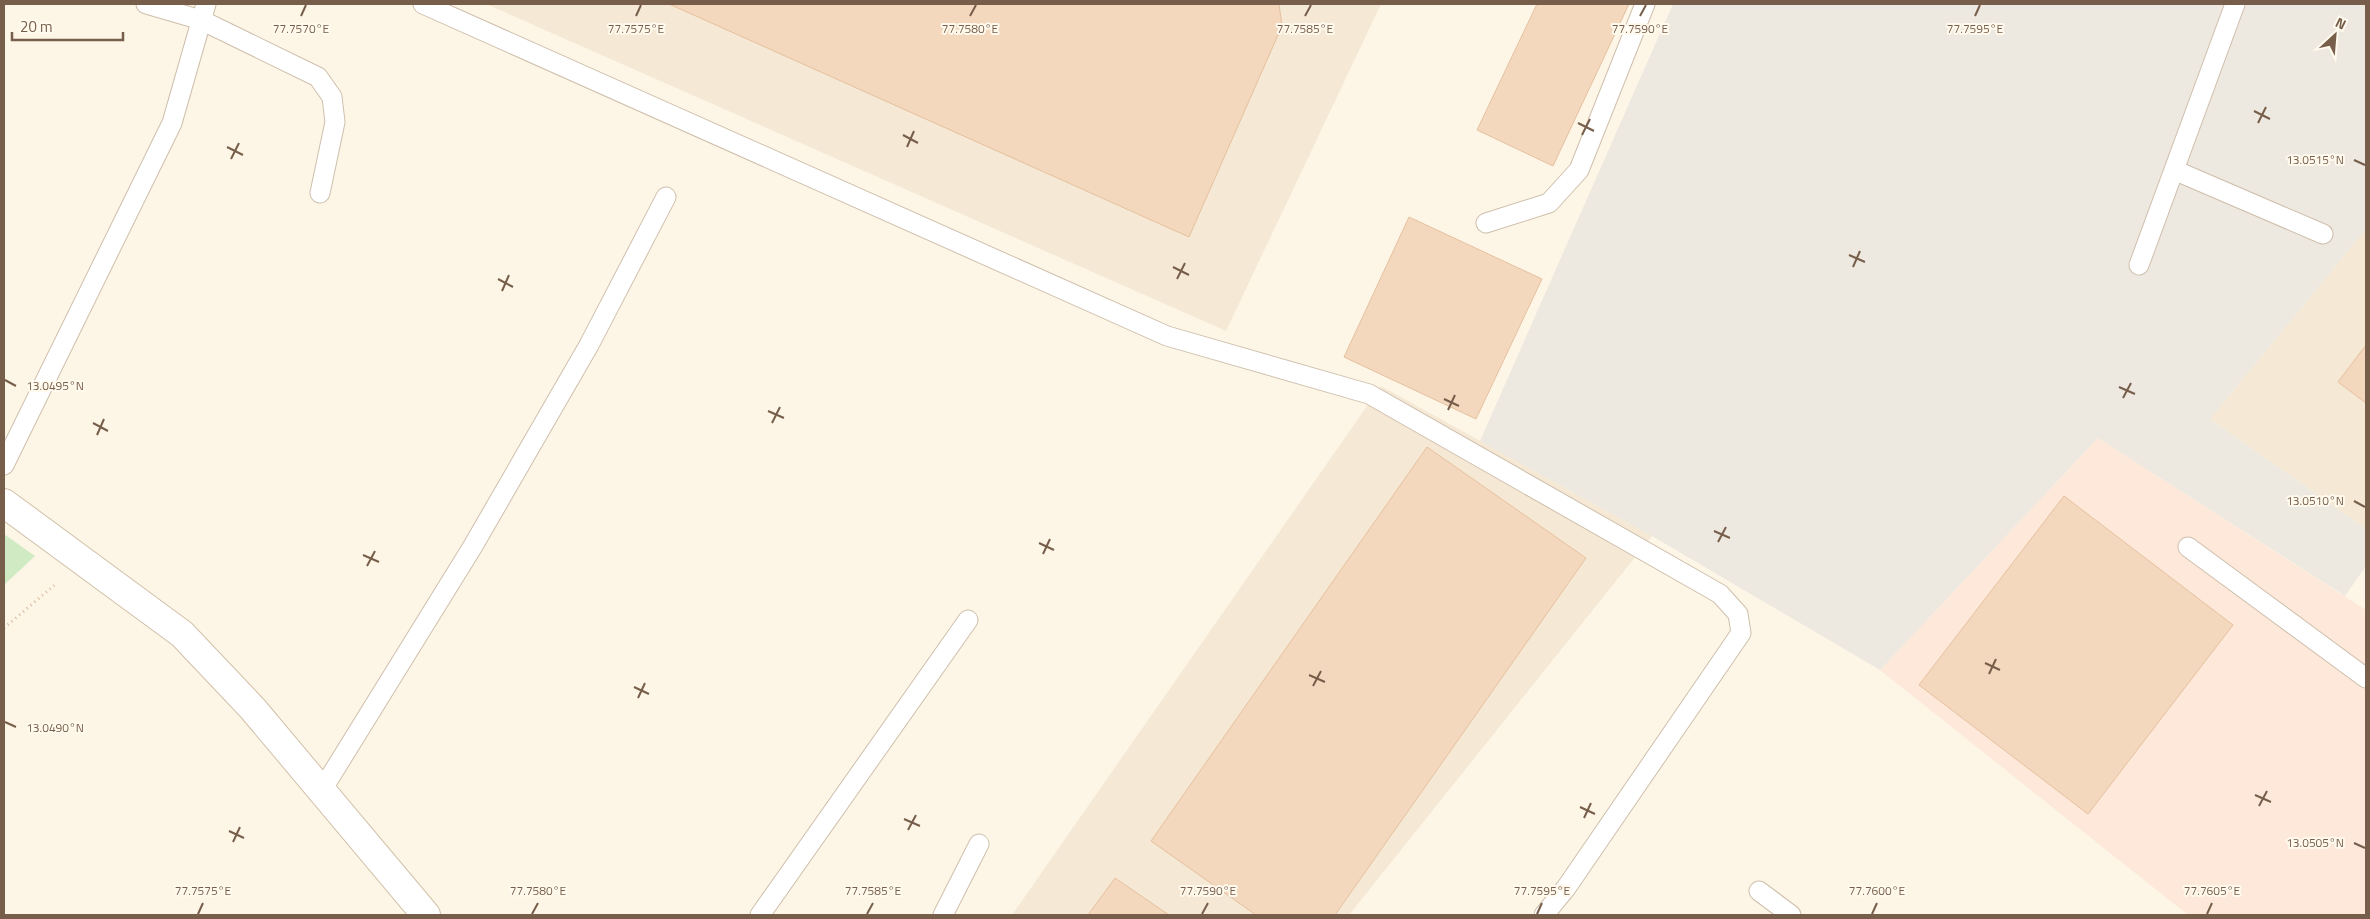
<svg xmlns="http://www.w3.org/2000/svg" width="2370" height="919" font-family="'Titillium Web',sans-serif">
  <rect width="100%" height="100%" fill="#fdf6e7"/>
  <path fill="#f5e9d5" d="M486,4H1381L1226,331Z
    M2366,229V529L2210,419Z
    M1381,386L1652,536L1349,915H1012Z"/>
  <path fill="#fde8da" d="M2098,438L2366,610V915H2188L1880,670Z"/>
  <path fill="#ede8e0" d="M1673,4H2366V229L2210,419L2366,529V566L2345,596L2098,438L1880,670L1652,536L1480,441Z"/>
  <path fill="#d0ebc4" d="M4,534L35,556L4,585Z"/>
  <path fill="#f3d8be" stroke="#e6c09e" d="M669,4H1279L1282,26L1189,237Z
    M1537,4H1629L1553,166L1477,130Z
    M1409,217L1542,279L1476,419L1344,357Z
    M2366,345V403L2338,382Z
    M1427,447L1586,558L1335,915H1256L1151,841Z
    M2064,496L2233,625L2088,814L1919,685Z
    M1115,878L1169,915H1088Z"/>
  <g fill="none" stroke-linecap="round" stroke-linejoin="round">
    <defs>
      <path id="lane" d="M146,4L201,20L318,77L332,97L335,122L320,193
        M423,4L1167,336L1369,394L1720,594L1738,614L1741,633L1566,888L1544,915
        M2174,170L2323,234
        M1486,223L1549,203L1579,170L1645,4
        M2139,265L2235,4
        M4,465L172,123L206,4
        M2188,547L2366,678
        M322,790L473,546L589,345L666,197
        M1759,891L1791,915
        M760,915L968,620
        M943,915L979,844"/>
      <path id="secondary" d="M4,503L182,634L253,709L426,915"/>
    </defs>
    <use href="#lane" stroke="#cfbfac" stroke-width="21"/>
    <use href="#secondary" stroke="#d2c0a9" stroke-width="30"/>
    <path stroke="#d8bba0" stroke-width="3" stroke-dasharray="1 4" stroke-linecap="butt" d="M4,628L57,583"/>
    <use href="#lane" stroke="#fff" stroke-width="19"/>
    <use href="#secondary" stroke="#fff" stroke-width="28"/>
  </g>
  <path fill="none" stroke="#775e4a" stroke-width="2" d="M301,16L306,5M636,16L641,5M970,16L976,5M1305,16L1311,5M1640,16L1646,5M1975,16L1980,5M2254,111L2270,119M1578,123L1594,131M2258,123L2266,107M903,135L918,143M1582,135L1590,119M227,147L243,155M907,147L914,131M231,159L239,143M2354,160L2365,165M1849,255L1865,262M1173,267L1189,275M1853,267L1860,251M498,279L513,287M1177,279L1185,263M502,291L509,275M5,380L16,386M2119,387L2135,394M2123,398L2131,383M1444,399L1459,406M1448,410L1455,395M768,411L784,418M93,423L108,431M772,423L780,407M97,435L104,419M2354,501L2365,507M1714,531L1730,538M1718,542L1726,527M1039,543L1054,550M1043,554L1050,539M363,555L379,562M367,566L375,551M1985,663L2000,670M1989,674L1996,659M1309,675L1325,682M1313,686L1321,671M634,687L649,694M638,698L645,683M5,722L16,727M2255,795L2271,802M2259,806L2267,791M1580,807L1595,814M1584,818L1591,803M904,819L920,826M908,830L916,815M229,831L244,838M233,842L240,827M2354,843L2365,848M198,914L203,903M532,914L538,903M867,914L873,903M1202,914L1208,903M1537,914L1542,903M1872,914L1877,903M2207,914L2212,903"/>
  <g font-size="12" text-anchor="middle" fill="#775e4a" stroke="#fffaed" stroke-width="4" stroke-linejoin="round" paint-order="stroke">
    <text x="301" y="33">77.7570°E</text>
    <text x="636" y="33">77.7575°E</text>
    <text x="970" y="33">77.7580°E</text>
    <text x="1305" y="33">77.7585°E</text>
    <text x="1640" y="33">77.7590°E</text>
    <text x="1975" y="33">77.7595°E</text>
    <text x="2315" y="164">13.0515°N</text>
    <text x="55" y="390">13.0495°N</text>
    <text x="2315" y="505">13.0510°N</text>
    <text x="55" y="732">13.0490°N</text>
    <text x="2315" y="847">13.0505°N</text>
    <text x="203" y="895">77.7575°E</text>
    <text x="538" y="895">77.7580°E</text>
    <text x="873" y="895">77.7585°E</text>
    <text x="1208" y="895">77.7590°E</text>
    <text x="1542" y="895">77.7595°E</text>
    <text x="1877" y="895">77.7600°E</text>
    <text x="2212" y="895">77.7605°E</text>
  </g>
  <rect width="2370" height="919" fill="none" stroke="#775e4a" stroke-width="10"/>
  <g transform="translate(2335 35) rotate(26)" stroke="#fffaed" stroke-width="4" paint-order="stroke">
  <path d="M0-4L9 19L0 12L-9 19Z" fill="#775e4a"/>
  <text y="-8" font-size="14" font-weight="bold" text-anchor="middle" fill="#775e4a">N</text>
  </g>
  <path d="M12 32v8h111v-8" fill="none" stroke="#775e4a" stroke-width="2.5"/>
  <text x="20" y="32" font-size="15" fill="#775e4a" stroke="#fffaed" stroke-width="4" paint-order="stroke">20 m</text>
</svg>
